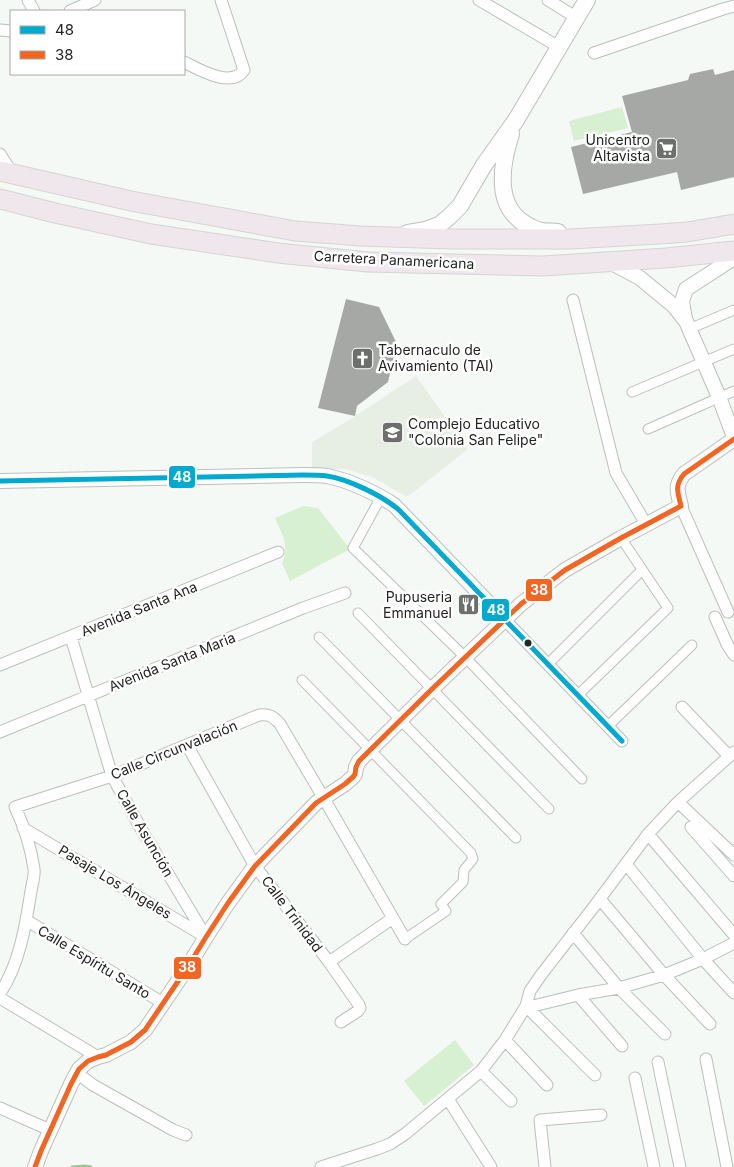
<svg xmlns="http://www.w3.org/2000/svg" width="734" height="1167" font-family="Inter,sans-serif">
  <rect width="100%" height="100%" fill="#f5f9f5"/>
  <path fill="#e7efe5" d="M416,376L468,449L407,497L374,478L346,469L312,470V442L346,422Z"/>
  <path fill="#d6f0d1" d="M622,107L628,128L574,141L569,121Z
    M303,506L318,508L350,549L290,581L282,563C290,545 282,535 275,518Z
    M455,1040L474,1065L424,1106L404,1081Z"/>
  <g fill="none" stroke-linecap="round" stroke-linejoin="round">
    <path stroke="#9dc596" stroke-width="3" d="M72,1167L85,1166L91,1167"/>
  </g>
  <path fill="#a5a8a4" d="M713,69L715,75L734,70V177L681,190L677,172L583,194L571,147L632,132L622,96L688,80L690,74Z
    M346,299L379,307L397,344L388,382L357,406L355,416L318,408Z"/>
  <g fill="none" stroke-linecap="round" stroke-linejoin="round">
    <defs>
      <path id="pedestrian" d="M689,329L734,310
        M632,392L734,349
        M648,429L734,391
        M381,497L353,548L465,657L582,779
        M358,613L549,809
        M319,637L516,838
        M548,664L642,570
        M302,680L471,853L473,859L464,870L463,882L441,904L446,911L405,939
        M578,695L668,608L621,538
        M608,726L692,645"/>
      <path id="minor" d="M28,0L34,11
        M479,0L559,47
        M548,0L577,18
        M70,11L95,0
        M0,30L11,31
        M594,53L723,9L734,6
        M184,62C198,69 232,89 244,70L221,0
        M0,154L13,175
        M573,300L616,473L646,524
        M681,506L728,612
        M715,617L728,646L734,655
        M504,619L622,741
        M71,637L112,776L140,827L206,937
        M0,665L278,552
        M682,707L729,756
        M0,732L303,608L345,593
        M187,745L255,866L329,962L359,1005L360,1008L358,1011L341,1022
        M678,802L734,855
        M691,827L734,876
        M23,828L204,936
        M648,834L734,935
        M626,864L703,959L734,993
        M600,899L664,975L710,1024
        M26,920L163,1003
        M573,933L619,988L665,1034
        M329,962L393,918
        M0,993C19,966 26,924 31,891C32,884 35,876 34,869C31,848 24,826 15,807L112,776L259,715C269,714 273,716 280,724L323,797L405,939
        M578,995L622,1046
        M0,998L98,1057
        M505,1040L547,1085
        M706,1059L727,1167
        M658,1062L680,1167
        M481,1071L511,1101
        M77,1073L93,1085L173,1130L186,1135
        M595,1075L526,1006L530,991L541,975L596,904L648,834L678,802L734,752
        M635,1078L654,1167
        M448,1099L491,1167
        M0,1108L50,1130
        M321,1167L377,1149L390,1144L405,1134L481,1071L505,1040L526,1006H533L578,995L619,988L664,975L703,959L734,943
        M545,1167L540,1120L601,1115"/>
      <path id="tertiary" d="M734,258L686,289L682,301L685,319L719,397L734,437
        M610,262L640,278L674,306L684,319
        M0,481L303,475C311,475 319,475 327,476C348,480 376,493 394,505L504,619
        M35,1167L41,1151L71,1084L79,1069L88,1061L98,1057L106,1055L131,1042L145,1030L187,968L206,937L228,903L255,866L316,803L345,784L353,777L355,774L356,767L359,761L432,689L521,604L565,570L621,538L681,506C678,493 674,486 684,474L734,439"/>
      <path id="secondary" d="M511,134C502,162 494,201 521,221C528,226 535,230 542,231C547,232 553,231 558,232
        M408,233L426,230L439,225L449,217L460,206L484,165L516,120L587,0"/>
      <path id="trunk" d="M0,171L131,201L295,231L361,236L450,239H570L660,234L687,232L734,224
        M0,199L55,213L151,234L278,253L368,262L543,266L666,258L734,251"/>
    </defs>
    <use href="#pedestrian" stroke="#bcbfbc" stroke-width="11"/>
    <use href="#minor" stroke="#bcbfbc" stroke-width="13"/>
    <use href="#tertiary" stroke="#bcbfbc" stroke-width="16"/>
    <use href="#secondary" stroke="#bcbfbc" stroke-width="18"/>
    <use href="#trunk" stroke="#d3d5d3" stroke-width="21"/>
    <use href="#pedestrian" stroke="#fefefe" stroke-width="9"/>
    <use href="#minor" stroke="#fefefe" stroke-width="11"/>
    <use href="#tertiary" stroke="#fefefe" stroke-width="14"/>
    <use href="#secondary" stroke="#fefefe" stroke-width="16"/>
    <use href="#trunk" stroke="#f0e7ec" stroke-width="19"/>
    <defs>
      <path id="bus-1" d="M0,481L303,475C311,475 319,475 327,476C348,479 383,496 399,510L622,741"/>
      <path id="bus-2" d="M35,1167L41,1151L71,1084L79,1069L88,1061L98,1057L106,1055L131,1042L145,1030L187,968L206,937L228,903L255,866L316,803L345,784L353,777L355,774L356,767L359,761L432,689L521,604L565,570L621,538L681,506C678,493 674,486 684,474L734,439"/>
    </defs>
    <use href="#bus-1" stroke="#fff" stroke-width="9"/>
    <use href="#bus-2" stroke="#fff" stroke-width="9"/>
    <use href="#bus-1" stroke="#00a9ce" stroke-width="5"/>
    <use href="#bus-2" stroke="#f26522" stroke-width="5"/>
  </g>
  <defs>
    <symbol id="supermarket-square" viewBox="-11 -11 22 22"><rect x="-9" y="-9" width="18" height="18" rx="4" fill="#6c6f6c" stroke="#fff"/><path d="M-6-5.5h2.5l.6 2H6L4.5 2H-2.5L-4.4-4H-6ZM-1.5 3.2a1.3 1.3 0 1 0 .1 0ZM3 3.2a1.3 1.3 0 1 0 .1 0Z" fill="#fff"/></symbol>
    <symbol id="church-square" viewBox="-11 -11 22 22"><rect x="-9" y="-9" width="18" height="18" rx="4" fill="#6c6f6c" stroke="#fff"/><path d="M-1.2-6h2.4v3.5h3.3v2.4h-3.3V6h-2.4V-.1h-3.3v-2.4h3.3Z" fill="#fff"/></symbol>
    <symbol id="university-square" viewBox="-11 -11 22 22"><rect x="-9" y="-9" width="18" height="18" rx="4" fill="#6c6f6c" stroke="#fff"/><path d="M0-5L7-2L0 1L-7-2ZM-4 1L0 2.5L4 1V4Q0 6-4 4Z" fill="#fff"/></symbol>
    <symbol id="restaurant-square" viewBox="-11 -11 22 22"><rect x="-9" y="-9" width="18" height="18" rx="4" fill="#6c6f6c" stroke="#fff"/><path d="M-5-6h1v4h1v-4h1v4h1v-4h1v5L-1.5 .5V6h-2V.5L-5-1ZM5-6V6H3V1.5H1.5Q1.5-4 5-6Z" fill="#fff"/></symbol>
  </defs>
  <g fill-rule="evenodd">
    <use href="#supermarket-square" x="654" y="136" width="25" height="25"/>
    <use href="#church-square" x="350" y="346" width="25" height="25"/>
    <use href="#university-square" x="380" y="420" width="25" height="25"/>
    <use href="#restaurant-square" x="456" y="592" width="25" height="25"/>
  </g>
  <circle fill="#232522" stroke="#fff" stroke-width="2" cx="528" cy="643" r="4.5"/>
  <g text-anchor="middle" stroke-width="5" stroke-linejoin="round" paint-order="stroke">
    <g font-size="14" fill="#232522" stroke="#fff" text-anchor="end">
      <text x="650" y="145">Unicentro<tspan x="650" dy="16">Altavista</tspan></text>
      <text x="378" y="355" text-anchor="start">Tabernaculo de<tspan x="378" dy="16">Avivamiento (TAI)</tspan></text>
      <text x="408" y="429" text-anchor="start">Complejo Educativo<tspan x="408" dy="16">"Colonia San Felipe"</tspan></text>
      <text x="452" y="602">Pupuseria<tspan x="452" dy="16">Emmanuel</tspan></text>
    </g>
    <g font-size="14" fill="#232522" stroke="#fff">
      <text transform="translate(394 260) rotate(3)" y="5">Carretera Panamericana</text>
      <text transform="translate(139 609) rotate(-22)" y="5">Avenida Santa Ana</text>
      <text transform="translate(172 662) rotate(-22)" y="5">Avenida Santa Maria</text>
      <text transform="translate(174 750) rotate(-22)" y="5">Calle Circunvalación</text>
      <text transform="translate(145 833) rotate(60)" y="5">Calle Asunción</text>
      <text transform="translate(115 882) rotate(31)" y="5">Pasaje Los Ángeles</text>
      <text transform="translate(292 914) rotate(53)" y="5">Calle Trinidad</text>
      <text transform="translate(94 962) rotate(31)" y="5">Calle Espíritu Santo</text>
    </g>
  </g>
  <g stroke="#fff" stroke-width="2">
    <rect x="168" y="465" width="28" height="24" rx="5" fill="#00a9ce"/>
    <rect x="525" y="578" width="28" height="24" rx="5" fill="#f26522"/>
    <rect x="481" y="598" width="29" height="24" rx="5" fill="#00a9ce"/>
    <rect x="173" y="956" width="29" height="24" rx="5" fill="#f26522"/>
  </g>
  <g font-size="14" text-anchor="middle" font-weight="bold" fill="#fff">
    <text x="182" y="482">48</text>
    <text x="539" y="595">38</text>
    <text x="496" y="615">48</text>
    <text x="187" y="972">38</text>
  </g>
  <rect x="10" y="10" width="175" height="65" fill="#ffffff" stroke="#a7a8a7"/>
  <rect x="20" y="26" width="25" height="8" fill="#00a9ce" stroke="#a7a8a7"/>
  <text x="55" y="35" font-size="15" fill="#232522">48</text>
  <rect x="20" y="51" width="25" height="8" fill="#f26522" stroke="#a7a8a7"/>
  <text x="55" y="60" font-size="15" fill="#232522">38</text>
</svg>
